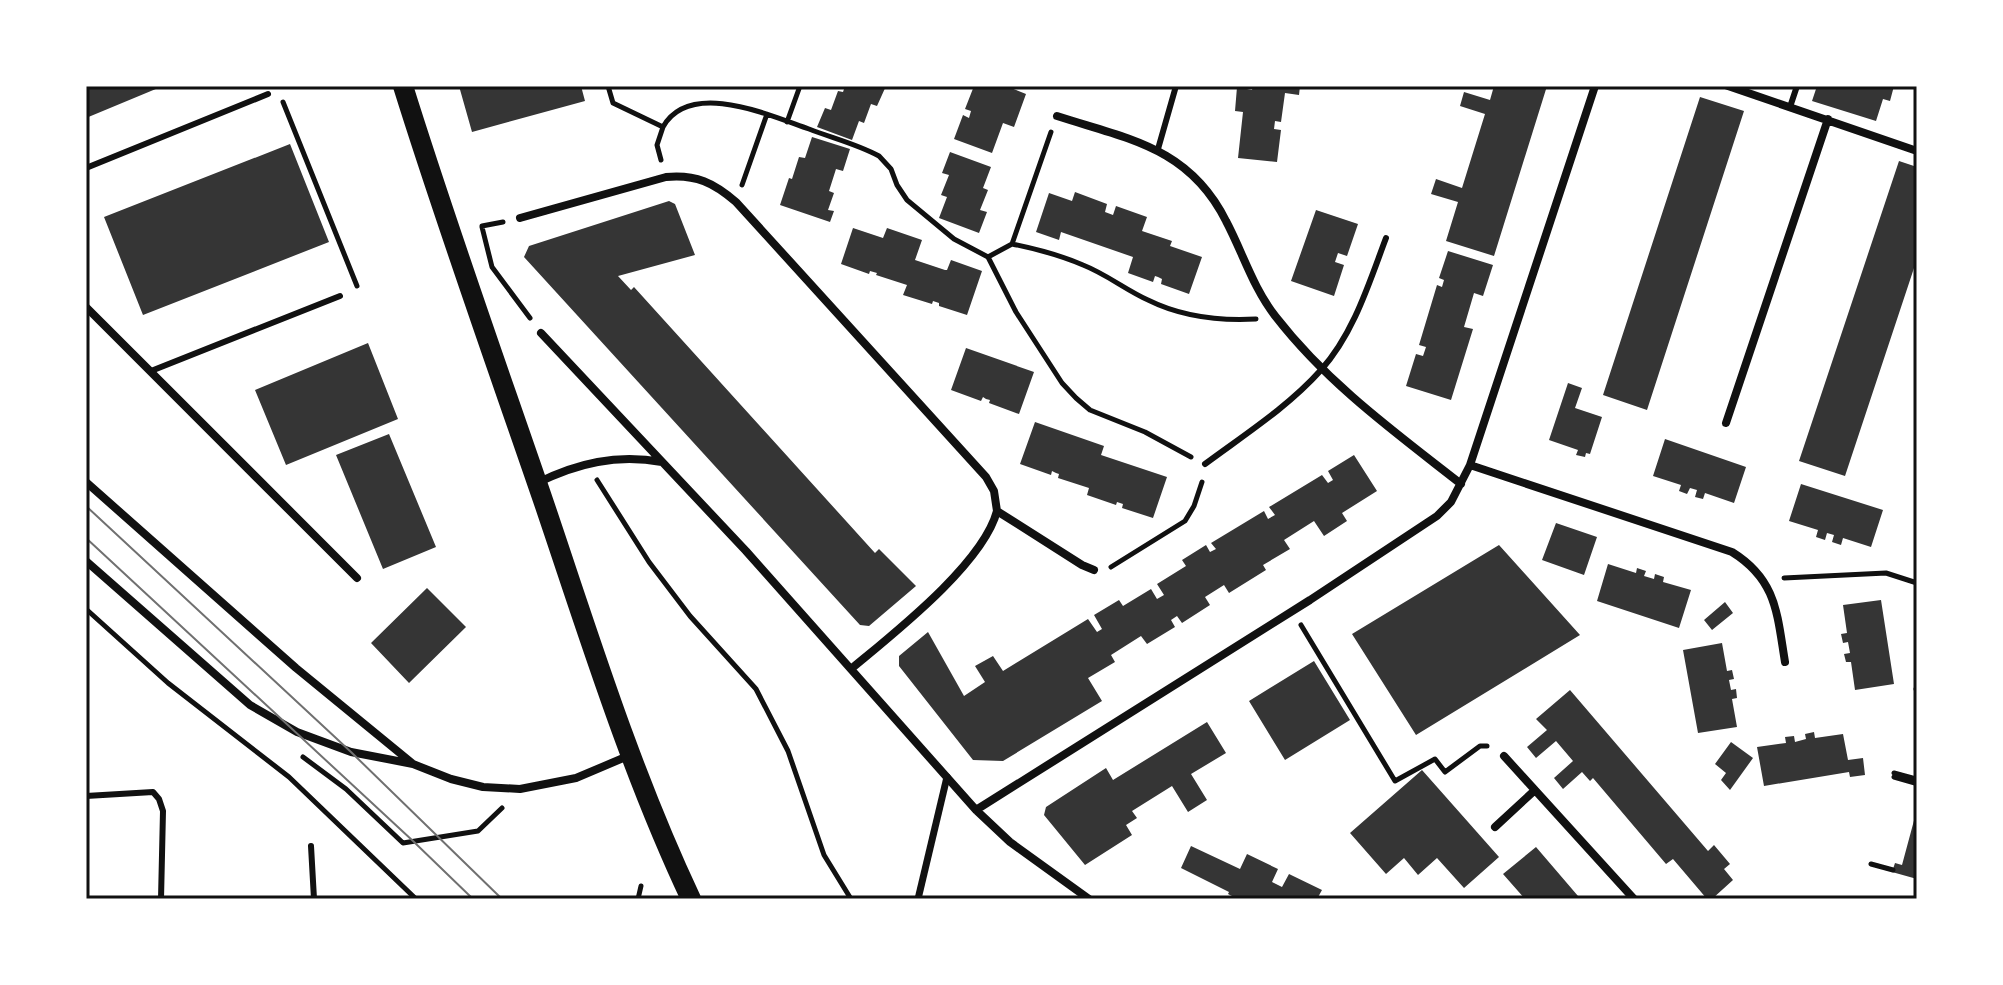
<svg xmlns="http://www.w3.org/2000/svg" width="2003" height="985" font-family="Signika,sans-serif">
  <rect width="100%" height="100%" fill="#fff"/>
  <path fill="#353535" d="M86,86H163L86,118Z
    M459,86H581L585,101L472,132Z
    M845,86H886L877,106L871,104L864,123L859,121L852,140L817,127L825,108L831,110L838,91L843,92Z
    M974,86H1006L1026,94L1014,127L1003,123L992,153L954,139L963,115L969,118L971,111L965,109Z
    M1253,86H1300L1299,95L1285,93L1281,122L1275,121L1274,129L1281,130L1277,162L1238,158L1243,112L1235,111L1237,87L1252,90Z
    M1494,86H1547L1494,256L1446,241L1458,202L1431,194L1436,179L1462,188L1485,114L1460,106L1464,92L1490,100Z
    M1817,86H1894L1890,101L1883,99L1876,121L1812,101Z
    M1700,97L1744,111L1647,410L1603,395Z
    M812,137L850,149L843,171L836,169L829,191L834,193L828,210L834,211L830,222L780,205L789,178L792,179L799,157L805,158Z
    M290,144L329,242L143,315L104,217Z
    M950,152L991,167L983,188L988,190L980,210L987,212L979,233L939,218L947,197L941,195L949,175L942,173Z
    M1899,161L1917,167V259L1845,476L1799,461Z
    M1075,192L1107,204L1105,212L1113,215L1116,206L1147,217L1142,231L1172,241L1170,246L1202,257L1189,294L1161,284L1162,279L1158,277L1155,276L1153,282L1128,273L1133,257L1061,232L1059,240L1036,232L1049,193L1072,201Z
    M669,201L675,204L695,255L618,276L631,290L634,287L875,553L879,549L916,586L869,626L860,625L524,257L529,246Z
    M1316,210L1358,224L1347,256L1338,253L1335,262L1344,265L1334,296L1291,281Z
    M853,228L883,238L887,228L922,240L915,260L945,270H947L951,260L982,271L967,315L939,306V303L933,301L932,304L903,295L907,285L876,275L877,273L870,271L869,274L841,264Z
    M1448,251L1493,265L1483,296L1474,293L1464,327L1473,329L1451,400L1406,386L1416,354L1423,356L1426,347L1419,345L1437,285L1442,287L1444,280L1439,278Z
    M368,343L398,419L286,465L255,390Z
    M966,348L1034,372L1019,414L989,403L990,400L986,399L983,397L981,401L951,390Z
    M1568,383L1582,388L1575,408L1602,417L1590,454L1586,453L1585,457L1576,455L1578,450L1549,440Z
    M1035,422L1104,446L1101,455L1167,477L1153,518L1122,508L1123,504L1117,502L1116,505L1087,495L1089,488L1058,478L1059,474L1056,473L1052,471L1051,475L1020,464Z
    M389,434L436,547L383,569L336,455Z
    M1665,439L1746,467L1734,503L1705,493L1703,499L1695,497L1697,490L1690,488L1687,494L1679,491L1681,485L1653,476Z
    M1354,455L1377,491L1342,513L1347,521L1324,536L1314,521L1284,540L1290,549L1263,565L1266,570L1229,593L1224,585L1205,597L1210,605L1182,623L1177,616L1171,620L1175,627L1147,644L1141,636L1111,655L1115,662L1088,678L1102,701L1003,761L973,760L899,666V656L928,632L964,696L985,682L975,666L993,656L1003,671L1088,619L1097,632L1102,629L1094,615L1119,600L1123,606L1151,589L1157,599L1164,595L1157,584L1186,566L1182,560L1206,545L1210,552L1216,549L1211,543L1264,511L1268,519L1275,515L1269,507L1322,475L1328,483L1333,480L1328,471Z
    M1801,484L1883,510L1871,547L1843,538L1841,545L1832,542L1834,535L1827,533L1825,540L1816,537L1818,530L1789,521Z
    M1556,523L1597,537L1584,575L1542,560Z
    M1499,545L1580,635L1416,735L1352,634Z
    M1608,564L1636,573L1637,568L1646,571L1644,576L1654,579L1655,574L1664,577L1663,582L1691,590L1679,628L1597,601Z
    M427,588L466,627L409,683L371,643Z
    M1881,600L1894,684L1855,690L1851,662H1846L1844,654L1850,653L1848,642L1843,643L1841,634L1847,633L1843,605Z
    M1725,602L1733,613L1712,630L1704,620Z
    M1722,643L1727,671L1732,670L1734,679L1729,680L1731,690L1736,689L1737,698L1732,699L1737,727L1698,733L1683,650Z
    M1314,661L1350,720L1285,760L1249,701Z
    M1570,690L1708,851L1714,845L1730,864L1724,869L1733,880L1712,899H1707L1673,859L1666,864L1593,778L1590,781L1582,772L1563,789L1554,778L1573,761L1556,741L1536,758L1527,747L1547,730L1536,719Z
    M1207,722L1226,753L1191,774L1207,800L1188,812L1172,786L1132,811L1137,818L1126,825L1132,835L1085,865L1044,815L1046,807L1106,768L1113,780Z
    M1814,732L1815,738L1843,734L1848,760L1863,758L1865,775L1850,777L1849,772L1764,786L1757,747L1786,743L1785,737L1794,736L1795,742L1806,739L1805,734Z
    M1731,742L1753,758L1730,790L1721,780L1726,773L1715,764Z
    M1422,770L1499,857L1464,888L1437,858L1418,875L1404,858L1386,874L1350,833Z
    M1916,813H1917V879L1892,872L1895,863L1902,865Z
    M1191,846L1240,869L1247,854L1278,869L1272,882L1282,887L1289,874L1322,890L1317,899H1238L1228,894L1229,892L1181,868Z
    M1536,847L1578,896L1574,899H1525L1503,874Z"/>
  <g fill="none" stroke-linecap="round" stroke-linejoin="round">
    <path stroke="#111" stroke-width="5" d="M608,86L613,103L663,127C690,79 771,116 809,129C832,138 857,144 879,156L891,169L897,185L907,200L954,239L988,257L1016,312L1062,383L1076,398L1090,410L1145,432L1191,457
      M283,102L357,286
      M787,122L800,86
      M1051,132L1012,244C1037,249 1060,255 1083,265C1106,274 1126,290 1148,300C1182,317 1219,321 1256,319
      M661,160L657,145L663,127
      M742,185L767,114
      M482,226L503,222
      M482,227L492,267L530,318
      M988,257L1012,244
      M597,480L649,562L690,616L756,689L788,751L824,855L851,899
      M1111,567L1185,521L1194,506L1202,482
      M1784,578L1886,573L1917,583
      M86,609L168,683L289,777L416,899
      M1301,625L1395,781L1435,759L1445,772L1480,746H1487
      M1916,689H1917
      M303,757L346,789L403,843L478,831L502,808
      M1894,773L1916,779
      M1894,777L1915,783
      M1871,864L1893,870
      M638,899L641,886"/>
    <path stroke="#111" stroke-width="6" d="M1790,107L1797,86
      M1158,149L1176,86
      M86,168L268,94
      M151,371L340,296
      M1205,464C1244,435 1288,407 1321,370C1354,333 1369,283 1386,238
      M86,796L153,792L159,799L163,811L161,899
      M311,846L314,899"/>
    <path stroke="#111" stroke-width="7" d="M918,899L947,777"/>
    <path stroke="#111" stroke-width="8" d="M1728,86L1917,151
      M1057,116C1128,139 1189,147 1226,221C1243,253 1253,288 1276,317C1328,384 1396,433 1461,484
      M520,218L666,177C696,174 714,183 736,202L986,477L994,491L997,511L1082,565L1094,570
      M86,307L357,578
      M541,333L746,551L976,810L1010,842L1089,899
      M1726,423L1828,119
      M1470,465L1732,552C1777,580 1777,614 1785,662
      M86,482L296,668L412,763
      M537,483C578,463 616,454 662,462
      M86,561L250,705L297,732L351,752L413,764L451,779L483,787L520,789L576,778L628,756
      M851,669C893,634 983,564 997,511
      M1504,756L1634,899
      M976,810L1310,600L1437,516L1451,502L1470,465L1595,86
      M1495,827L1535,790"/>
    <path stroke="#111" stroke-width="20" d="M403,86C447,227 497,366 545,506C590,639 631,772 691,899"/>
    <path stroke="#707070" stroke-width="2" d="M86,506L351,752L502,899
      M86,538L413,841L473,899"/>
  </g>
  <rect width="2003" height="985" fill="none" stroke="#ffffff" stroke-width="176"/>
  <rect x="88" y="88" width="1827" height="809" fill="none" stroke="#111" stroke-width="3"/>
</svg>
